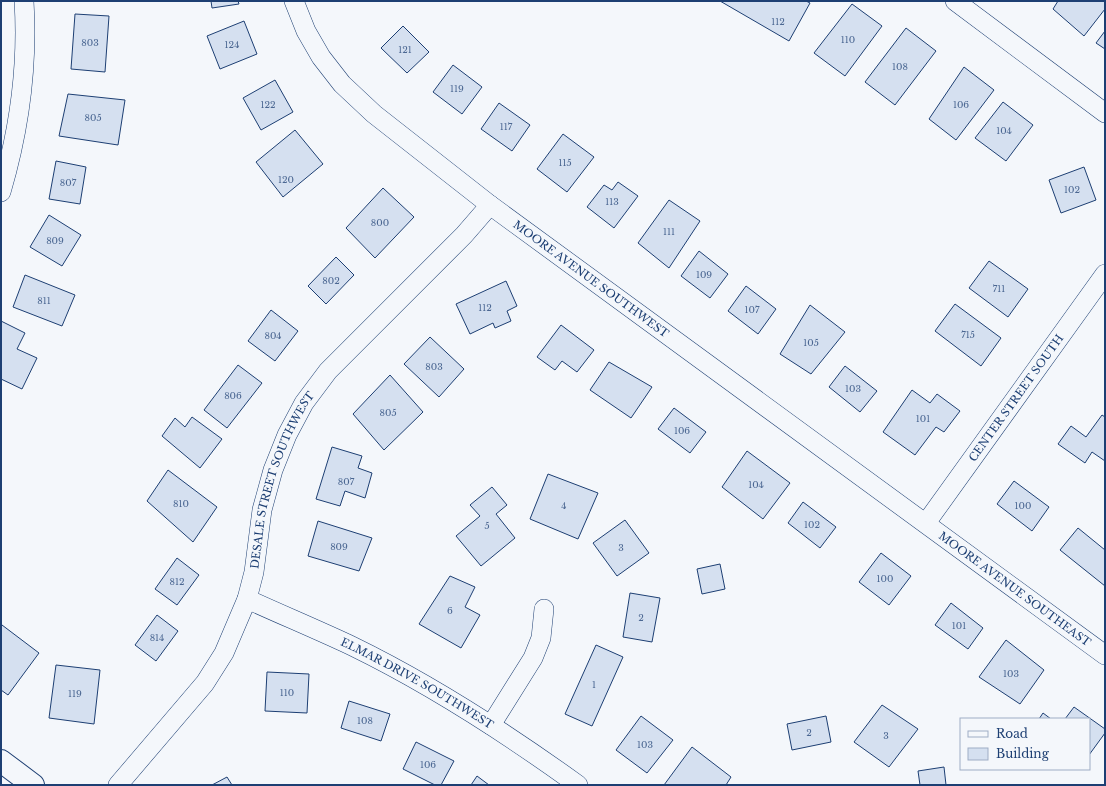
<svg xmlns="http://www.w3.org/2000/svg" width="1106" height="786" font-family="'Libre Baskerville',serif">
  <rect width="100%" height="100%" fill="#f4f7fb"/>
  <path fill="#d5e0f0" stroke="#1d3f73" d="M211,1H238L239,4L212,8Z
    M720,1H806L810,3L789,41Z
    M1058,1H1105V9L1084,36L1053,9Z
    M852,4L882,26L845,76L814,53Z
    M75,14L109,16L105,72L71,69Z
    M244,21L257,54L220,69L207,36Z
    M403,26L429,52L407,73L381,48Z
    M906,28L936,51L895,105L865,82Z
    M1105,31V49L1096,43Z
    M453,65L482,87L462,114L433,92Z
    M964,67L994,90L956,140L929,119Z
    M275,80L293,112L261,130L243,98Z
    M68,94L125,100L118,145L59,136Z
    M1003,102L1033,125L1006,161L975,138Z
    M499,103L530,125L512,151L481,129Z
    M295,130L323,164L283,197L256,162Z
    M563,134L594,157L567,192L537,169Z
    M56,161L86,167L80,204L49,199Z
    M1084,167L1096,200L1061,213L1049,180Z
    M618,182L638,196L614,228L587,207L604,185L612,190Z
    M383,188L414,217L375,258L346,228Z
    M669,200L700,221L669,268L638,243Z
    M49,215L81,235L62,266L30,247Z
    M699,251L728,274L710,298L681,276Z
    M336,257L354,275L326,304L308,286Z
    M989,261L1028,289L1008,317L969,288Z
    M25,275L75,295L62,326L13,307Z
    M506,281L517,306L507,311L511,321L495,328L493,323L470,334L456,304Z
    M746,286L776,309L758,334L728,311Z
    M955,304L1001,338L981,366L935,331Z
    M810,305L845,332L811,374L780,354Z
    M271,310L298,331L275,361L248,341Z
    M1,321L25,333L17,349L37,358L22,389L1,379Z
    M561,325L594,350L577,372L562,361L555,370L537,357Z
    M430,337L464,369L439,397L404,364Z
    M609,362L652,387L631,418L590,390Z
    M238,365L262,383L227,428L204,410Z
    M845,366L877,391L860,412L829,387Z
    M390,375L423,412L384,450L353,414Z
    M912,390L930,403L937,394L960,411L944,432L936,427L915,455L883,432Z
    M674,408L706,432L690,453L658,429Z
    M1102,415L1105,417V461L1092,452L1085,463L1058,444L1071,426L1086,437Z
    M192,417L222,439L200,468L162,436L175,418L185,427Z
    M332,447L362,456L358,468L372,473L365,498L345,491L340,506L316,499Z
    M747,451L790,483L763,519L722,487Z
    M168,470L217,507L193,542L147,501Z
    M548,474L598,493L578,539L530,519Z
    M1014,481L1049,507L1032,531L997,504Z
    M492,487L507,505L496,514L515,538L481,566L456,536L480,516L470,505Z
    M803,502L836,527L820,548L788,523Z
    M625,520L649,553L617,576L593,543Z
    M318,521L372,538L359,571L308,556Z
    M1078,528L1105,550V586L1060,550Z
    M881,553L911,576L889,605L859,582Z
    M177,558L199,575L177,605L155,589Z
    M720,564L725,589L702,594L697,569Z
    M450,576L475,587L465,607L480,615L461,648L419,624Z
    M630,593L660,598L652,642L623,637Z
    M951,603L983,628L968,649L935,625Z
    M157,615L178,631L156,661L135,645Z
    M2,625L39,653L8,695L1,690V627Z
    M1006,640L1044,670L1020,704L979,677Z
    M596,645L623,657L592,726L565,714Z
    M56,665L100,670L94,724L49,718Z
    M267,672L309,674L307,713L265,711Z
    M349,701L390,714L381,741L341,728Z
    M882,705L918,729L889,767L854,742Z
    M1074,707L1105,729V733L1089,755V719H1065Z
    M1043,713L1051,719H1039Z
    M641,716L673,740L647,773L616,750Z
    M826,716L831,742L792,750L787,724Z
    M416,742L454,761L441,785H435L403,769Z
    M692,747L731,777L726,785H664Z
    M944,767L946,785H920L918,771Z
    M477,776L489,785H471Z
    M227,777L232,785H212Z"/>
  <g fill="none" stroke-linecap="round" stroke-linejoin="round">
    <defs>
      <g id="minor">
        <path id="s1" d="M294,1L306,31L321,57L342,84L374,114L490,205L1105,655"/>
        <path d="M955,1L1105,113"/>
        <path d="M1,192C19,131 28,65 24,1"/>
        <path id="s2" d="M926,523L1105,274"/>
        <path id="s3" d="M247,599C282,615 318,630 352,646C432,685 506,733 578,785"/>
        <path d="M491,725L533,658L541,638L544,609"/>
        <path id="s4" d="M118,785L205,683L224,653L247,599L254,572L262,510L273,470L287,435L304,403L328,371L464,235L490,205"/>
      </g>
      <path id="tertiary" d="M1,761L33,785"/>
    </defs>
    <use href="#minor" stroke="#1d3f73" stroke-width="20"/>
    <use href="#tertiary" stroke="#1d3f73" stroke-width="24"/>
    <use href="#minor" stroke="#f4f7fb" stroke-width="19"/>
    <use href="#tertiary" stroke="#f4f7fb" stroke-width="22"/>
  </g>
  <g text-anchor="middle" stroke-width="3" stroke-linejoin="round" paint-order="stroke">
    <g font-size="9" fill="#4b6792">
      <text x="778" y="25">112</text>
      <text x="848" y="43">110</text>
      <text x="90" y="46">803</text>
      <text x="232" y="48">124</text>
      <text x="405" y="53">121</text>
      <text x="900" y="70">108</text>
      <text x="457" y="92">119</text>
      <text x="268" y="108">122</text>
      <text x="961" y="108">106</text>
      <text x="93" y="121">805</text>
      <text x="506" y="130">117</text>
      <text x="1004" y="134">104</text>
      <text x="565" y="166">115</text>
      <text x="286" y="183">120</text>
      <text x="68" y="186">807</text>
      <text x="1072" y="193">102</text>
      <text x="612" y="205">113</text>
      <text x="380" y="226">800</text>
      <text x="669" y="235">111</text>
      <text x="55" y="244">809</text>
      <text x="704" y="278">109</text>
      <text x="331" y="284">802</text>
      <text x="999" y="292">711</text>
      <text x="44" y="304">811</text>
      <text x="485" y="311">112</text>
      <text x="752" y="313">107</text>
      <text x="968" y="338">715</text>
      <text x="273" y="339">804</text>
      <text x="811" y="346">105</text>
      <text x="434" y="370">803</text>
      <text x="853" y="392">103</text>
      <text x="233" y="399">806</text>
      <text x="388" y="416">805</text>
      <text x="923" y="422">101</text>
      <text x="682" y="434">106</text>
      <text x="346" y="485">807</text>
      <text x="756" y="488">104</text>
      <text x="181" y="507">810</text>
      <text x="564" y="509">4</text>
      <text x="1023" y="509">100</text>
      <text x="812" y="528">102</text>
      <text x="487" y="529">5</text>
      <text x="339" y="550">809</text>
      <text x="621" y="551">3</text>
      <text x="885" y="582">100</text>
      <text x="177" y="585">812</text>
      <text x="450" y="614">6</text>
      <text x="641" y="621">2</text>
      <text x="959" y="629">101</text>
      <text x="157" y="641">814</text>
      <text x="1011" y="677">103</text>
      <text x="594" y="688">1</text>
      <text x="287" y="696">110</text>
      <text x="75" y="697">119</text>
      <text x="365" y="724">108</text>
      <text x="809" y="736">2</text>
      <text x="886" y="739">3</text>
      <text x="645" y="748">103</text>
      <text x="428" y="768">106</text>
    </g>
    <g font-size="11" fill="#1d3f73" stroke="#f4f7fb">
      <text dy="4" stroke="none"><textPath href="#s1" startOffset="413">MOORE AVENUE SOUTHWEST</textPath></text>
      <text dy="4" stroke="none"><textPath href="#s2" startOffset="154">CENTER STREET SOUTH</textPath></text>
      <text dy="4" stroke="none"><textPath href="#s4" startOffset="353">DESALE STREET SOUTHWEST</textPath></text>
      <text dy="4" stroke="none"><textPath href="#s1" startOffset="938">MOORE AVENUE SOUTHEAST</textPath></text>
      <text dy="4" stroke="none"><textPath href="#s3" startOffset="190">ELMAR DRIVE SOUTHWEST</textPath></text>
    </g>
  </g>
  <rect width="1106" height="786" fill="none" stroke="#1d3f73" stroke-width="4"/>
  <rect x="960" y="718" width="130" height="52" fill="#f4f7fb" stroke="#9eadc5"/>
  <rect x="968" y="731" width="20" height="6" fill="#f4f7fb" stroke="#9eadc5"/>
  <text x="996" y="738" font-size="12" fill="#1d3f73">Road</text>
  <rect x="968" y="748" width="20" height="12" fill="#d5e0f0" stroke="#9eadc5"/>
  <text x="996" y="758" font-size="12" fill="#1d3f73">Building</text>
</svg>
